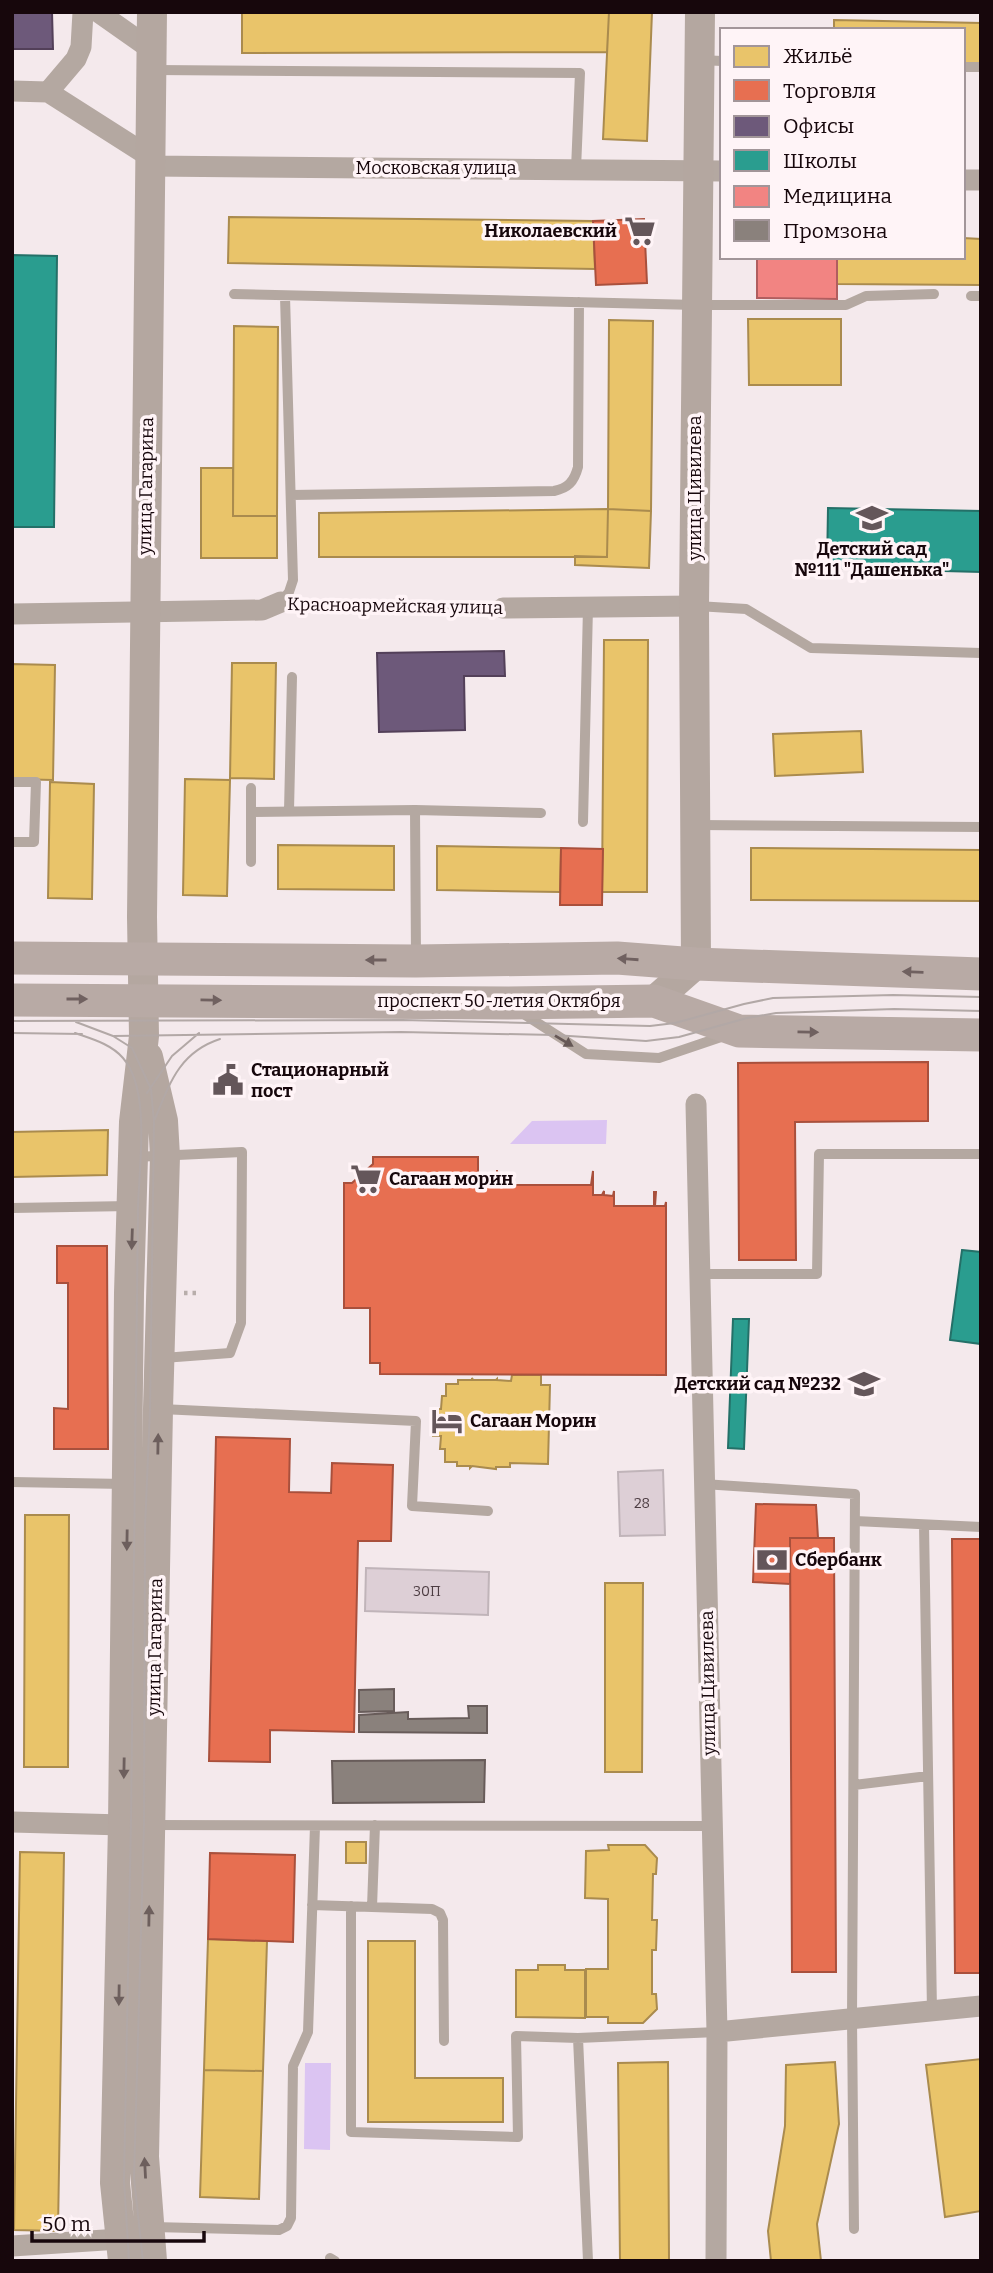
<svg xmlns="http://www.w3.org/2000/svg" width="993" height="2273" font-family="Bitter,serif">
  <rect width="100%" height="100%" fill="#f4e9ec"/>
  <path fill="#dbc4f2" d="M607,1120L606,1144H510L532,1121Z
    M305,2063H331L330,2150L304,2149Z"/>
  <path fill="#e9c46a" stroke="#aa8b4e" stroke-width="2" d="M242,12H609L607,52L242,53Z
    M609,12H652L647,141L603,139Z
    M834,20L981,23V64H963V30H834Z
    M229,217L593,221L595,269L228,263Z
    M963,238L981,239V285L837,284V257H963Z
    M748,319H841V385H749Z
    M609,320L653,321L651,511L608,509Z
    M234,326L278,327L277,516H233Z
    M201,468H233V516H277V558H201Z
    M608,509L607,557H319V513Z
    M608,509L651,511L649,568L575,565V556L607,557Z
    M604,640H648L647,892H602Z
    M232,663H276L274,779L230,778Z
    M12,664L55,665L53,780L12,779Z
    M861,731L863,772L775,776L773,734Z
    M185,779L230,780L227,896L183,895Z
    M50,782L94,784L92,899L48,898Z
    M278,845L394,846V890L278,889Z
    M437,846L561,848L560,892L437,890Z
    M751,848L981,850V901L751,900Z
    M108,1130L107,1175L12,1177V1132Z
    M512,1375H541V1385H550L548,1464L510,1463V1467H496V1469L472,1466L470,1468V1466H457V1462H445V1449H440L441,1436H433V1409H441L442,1396H446V1384H458V1380H472V1378L473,1380H496L497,1379V1380L511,1381Z
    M25,1515H69L68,1767H24Z
    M605,1583H643L642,1772H605Z
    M346,1842H366V1863H346Z
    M608,1845H645L657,1858L656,1874H653L652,1920H657L656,1950H652V1994H656L657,2009L643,2023H608V2017H586V1969H608V1899L585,1898L586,1851L609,1850Z
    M20,1852L64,1853L58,2231L14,2230Z
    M208,1939L267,1941L263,2071L204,2070Z
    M368,1941H415V2078H503V2122H368Z
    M538,1965H565V1970H585V2018L516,2017V1970H538Z
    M981,2059V2211L945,2217L926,2065Z
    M668,2062L669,2261H620L618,2063Z
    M835,2062L839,2124L817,2224L821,2261H771L768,2231L785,2126L786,2065Z
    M204,2070L263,2071L259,2199L200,2197Z"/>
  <path fill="#e76f51" stroke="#a9503c" stroke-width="2" d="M644,219L647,283L596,285L593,221Z
    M561,848L603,849L602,905H560Z
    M928,1062V1121L795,1122L796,1260H739L738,1063Z
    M373,1157H478V1185H497V1170L498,1185H591L593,1171V1195H602L604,1191V1195L613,1196L614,1191V1206H654V1192H656L655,1206H665L666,1202V1375L380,1374V1363H370V1308H344V1183H352L373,1164Z
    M57,1246H107L108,1449H54V1408L68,1409V1283H57Z
    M216,1437L290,1439L289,1492L331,1493L332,1463L393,1465L391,1541H358L354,1732L270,1730V1762L209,1761Z
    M756,1504L816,1505L818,1538H790V1584L753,1582Z
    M790,1538H834L836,1972H792Z
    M952,1539H981V1973H955Z
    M210,1853L295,1855L293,1942L208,1939Z"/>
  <path fill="#6d597a" stroke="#534059" stroke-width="2" d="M12,12H52L53,49H12Z
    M504,651L505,676H464L465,730L379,732L377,653Z"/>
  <path fill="#2a9d8f" stroke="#247068" stroke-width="2" d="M12,255L57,256L54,527H12Z
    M828,508L981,511V572L827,568Z
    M962,1250L981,1252V1344L950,1340Z
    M733,1319H749L744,1449L728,1448Z"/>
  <path fill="#f28482" stroke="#b05e5f" stroke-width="2" d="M757,257H837V299L757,298Z"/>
  <path fill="#8a817c" stroke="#685c5a" stroke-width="2" d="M394,1689V1711L359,1712V1690Z
    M468,1706H487V1733L359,1732V1715L408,1712V1719L469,1718Z
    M485,1760L484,1802L333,1803L332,1761Z"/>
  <path fill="#ddcfd6" stroke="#c0b4b9" stroke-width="2" d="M663,1470L665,1535L620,1536L618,1472Z
    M366,1568L489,1572L488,1615L365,1611Z"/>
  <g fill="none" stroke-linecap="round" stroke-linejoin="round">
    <path stroke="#b8aeab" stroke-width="4.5" stroke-dasharray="3.5 5" stroke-linecap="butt" d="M301,602L485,608
      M184,1293H196"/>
    <path stroke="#b4a8a1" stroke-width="10" d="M700,60L722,61
      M963,67H981
      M155,70L580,73L576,169
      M234,294L697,305H846L866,296L934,294
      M971,296H981
      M291,495L554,491C568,488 574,482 578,467L579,302
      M281,602L289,592L293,580L285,296
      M697,606L746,609L811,648L981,653
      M12,782H36L34,842H12
      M415,810L416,958
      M289,811L292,677
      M251,812L415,810L541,813
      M583,822L588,607
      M697,825L981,827
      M251,862V788
      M519,1011L586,1054L659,1058L724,1036
      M134,1157L242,1152L241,1323L230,1353L163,1358
      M12,1208L130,1206
      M699,1274H817L819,1154H981
      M161,1409L416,1421L412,1506L488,1511
      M12,1482L125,1484
      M703,1484L855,1494L852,2019L854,2229
      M855,1521L981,1527
      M924,1525L932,2011
      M854,1785L928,1776
      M151,1825L712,1826
      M312,1905L432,1909L440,1913L443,1920L444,2041
      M351,1906V2132L518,2137L516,2036L578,2038L717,2032
      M372,1907L375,1825
      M578,2038L588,2261
      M153,2227L279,2230L287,2226L291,2218L293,2066L308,2032L315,1826
      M330,2258L335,2261"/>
    <path stroke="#b4a8a1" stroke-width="21" d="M98,12L152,50
      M12,91L48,92L76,59L81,47L83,12
      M48,92L150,157
      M150,166L722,171
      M963,180H981
      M503,608L694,606
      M12,614L262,610L281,602
      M696,1104L717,2032L716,2261
      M12,1822L123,1825
      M717,2032L981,2006
      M12,2246L120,2239"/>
    <path stroke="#b4a7a0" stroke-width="30" d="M654,1001L696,964L694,606L700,12
      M148,1057L163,1121L165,1156L158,1409L144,2157L152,2261
      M123,2261L115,2183L123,1825L129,1293L134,1122L144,1036L142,917L152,12"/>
    <path stroke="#b8aaa5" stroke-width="33" d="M12,958L416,961L617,958L696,964L981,974
      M12,1000L508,1003L654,1001L739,1031L981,1035"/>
    <path stroke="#b2a8a6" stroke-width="2" d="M12,1021L402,1020L650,1026L675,1023L744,1004L773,998L893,995L981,997
      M76,1022L113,1036L132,1048L151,1089L154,1122L150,1410L145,1527L144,1825L134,2178L143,2261
      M12,1033L82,1034
      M75,1033C92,1039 111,1044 123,1058C151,1090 139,1167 138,1207L131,1820L124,2180L129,2261
      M114,1036L401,1032L554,1035L646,1041L679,1037L747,1018L776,1013L894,1009L981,1011
      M147,1093L172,1056L199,1033
      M155,1119C170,1082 180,1052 220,1039"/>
  </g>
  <defs><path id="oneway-solid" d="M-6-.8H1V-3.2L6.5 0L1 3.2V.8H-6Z" transform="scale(1.75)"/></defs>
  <g fill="#706160">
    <use href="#oneway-solid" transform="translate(628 959) rotate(-176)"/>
    <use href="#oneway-solid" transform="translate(376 960) rotate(-180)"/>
    <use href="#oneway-solid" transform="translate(913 972) rotate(-178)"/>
    <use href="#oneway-solid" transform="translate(77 999)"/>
    <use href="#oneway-solid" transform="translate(211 1000) rotate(1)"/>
    <use href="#oneway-solid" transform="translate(808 1032) rotate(1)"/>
  </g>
  <use fill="#665856" href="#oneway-solid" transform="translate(564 1041) rotate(31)"/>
  <g fill="#6d5f5d">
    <use href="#oneway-solid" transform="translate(132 1239) rotate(92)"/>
    <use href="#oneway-solid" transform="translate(158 1444) rotate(-89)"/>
    <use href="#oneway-solid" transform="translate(127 1540) rotate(91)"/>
    <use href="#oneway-solid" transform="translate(124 1768) rotate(91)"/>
    <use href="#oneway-solid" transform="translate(149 1916) rotate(-89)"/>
    <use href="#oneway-solid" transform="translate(119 1995) rotate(91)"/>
    <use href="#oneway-solid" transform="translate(145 2168) rotate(-93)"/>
  </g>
  <defs>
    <symbol id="supermarket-bare" viewBox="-9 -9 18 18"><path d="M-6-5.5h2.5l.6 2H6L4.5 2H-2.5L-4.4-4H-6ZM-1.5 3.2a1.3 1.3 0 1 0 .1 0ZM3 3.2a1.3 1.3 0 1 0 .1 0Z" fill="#64565a" stroke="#fff4f7" stroke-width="2.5" paint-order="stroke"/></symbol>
    <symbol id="school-bare" viewBox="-9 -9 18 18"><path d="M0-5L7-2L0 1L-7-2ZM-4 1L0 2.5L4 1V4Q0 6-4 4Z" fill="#64565a" stroke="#fff4f7" stroke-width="2.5" paint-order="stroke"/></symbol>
    <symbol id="civic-bare" viewBox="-9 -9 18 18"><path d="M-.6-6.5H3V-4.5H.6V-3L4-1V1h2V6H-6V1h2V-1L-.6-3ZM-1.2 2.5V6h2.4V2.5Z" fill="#64565a" stroke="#fff4f7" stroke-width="2.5" paint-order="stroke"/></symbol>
    <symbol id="hotel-bare" viewBox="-9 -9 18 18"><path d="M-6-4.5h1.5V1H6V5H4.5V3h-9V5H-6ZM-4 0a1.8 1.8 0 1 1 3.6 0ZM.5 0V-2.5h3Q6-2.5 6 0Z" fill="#64565a" stroke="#fff4f7" stroke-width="2.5" paint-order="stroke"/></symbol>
    <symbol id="bank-bare" viewBox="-9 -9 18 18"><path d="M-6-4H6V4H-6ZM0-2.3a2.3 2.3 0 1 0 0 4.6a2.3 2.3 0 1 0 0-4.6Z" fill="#64565a" stroke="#fff4f7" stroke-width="2.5" paint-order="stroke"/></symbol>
  </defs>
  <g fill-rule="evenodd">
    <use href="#supermarket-bare" x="618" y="209" width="44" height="44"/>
    <use href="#school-bare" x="850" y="496" width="44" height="44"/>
    <use href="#civic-bare" x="206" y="1058" width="44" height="44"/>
    <use href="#supermarket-bare" x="344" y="1157" width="44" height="44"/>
    <use href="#school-bare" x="842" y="1362" width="44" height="44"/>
    <use href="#hotel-bare" x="425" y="1399" width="44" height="44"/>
    <use href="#bank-bare" x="750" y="1538" width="44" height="44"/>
  </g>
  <g text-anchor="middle" stroke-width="7" stroke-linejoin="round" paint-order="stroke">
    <g font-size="14" fill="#4c3c42">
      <text x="642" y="1508">28</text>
      <text x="427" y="1596">30П</text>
    </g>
    <g font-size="18" fill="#17070c" stroke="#fff4f7">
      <text x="436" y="174">Московская улица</text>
      <text transform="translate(146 486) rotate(-89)" y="6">улица Гагарина</text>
      <text transform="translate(695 488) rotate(-90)" y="6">улица Цивилева</text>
      <text transform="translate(395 606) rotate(1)" y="6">Красноармейская улица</text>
      <text x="499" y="1007">проспект 50-летия Октября</text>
      <text transform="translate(155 1647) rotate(-89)" y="6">улица Гагарина</text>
      <text transform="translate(708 1683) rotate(-91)" y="6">улица Цивилева</text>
    </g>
    <g font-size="18" font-weight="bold" fill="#17070c" stroke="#fff4f7" text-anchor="start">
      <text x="617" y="237" text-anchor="end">Николаевский</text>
      <text x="872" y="555" text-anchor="middle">Детский сад<tspan x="872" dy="21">№111 "Дашенька"</tspan></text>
      <text x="251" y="1076">Стационарный<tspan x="251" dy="21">пост</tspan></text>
      <text x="389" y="1185">Сагаан морин</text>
      <text x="841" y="1390" text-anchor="end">Детский сад №232</text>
      <text x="470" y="1427">Сагаан Морин</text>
      <text x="795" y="1566">Сбербанк</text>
    </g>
  </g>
  <rect width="993" height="2273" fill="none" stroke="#17070c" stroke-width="28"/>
  <rect x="720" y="28" width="245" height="231" fill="#fff4f7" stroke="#a29599" stroke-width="2"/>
  <rect x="734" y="46" width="35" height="21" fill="#e9c46a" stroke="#a29599" stroke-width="2"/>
  <text x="783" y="63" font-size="21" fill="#17070c">Жильё</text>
  <rect x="734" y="80" width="35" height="21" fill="#e76f51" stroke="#a29599" stroke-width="2"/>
  <text x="783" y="98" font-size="21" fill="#17070c">Торговля</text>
  <rect x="734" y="116" width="35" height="21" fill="#6d597a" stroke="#a29599" stroke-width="2"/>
  <text x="783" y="133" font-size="21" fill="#17070c">Офисы</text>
  <rect x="734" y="150" width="35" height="21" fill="#2a9d8f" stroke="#a29599" stroke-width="2"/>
  <text x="783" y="168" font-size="21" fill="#17070c">Школы</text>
  <rect x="734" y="186" width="35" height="21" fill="#f28482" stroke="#a29599" stroke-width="2"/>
  <text x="783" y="203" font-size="21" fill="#17070c">Медицина</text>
  <rect x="734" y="220" width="35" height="21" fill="#8a817c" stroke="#a29599" stroke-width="2"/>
  <text x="783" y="238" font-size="21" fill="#17070c">Промзона</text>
  <path d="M32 2231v10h172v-10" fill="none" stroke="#17070c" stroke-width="3.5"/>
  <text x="42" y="2231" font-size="21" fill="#17070c" stroke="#fff4f7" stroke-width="5" paint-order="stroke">50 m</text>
</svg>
